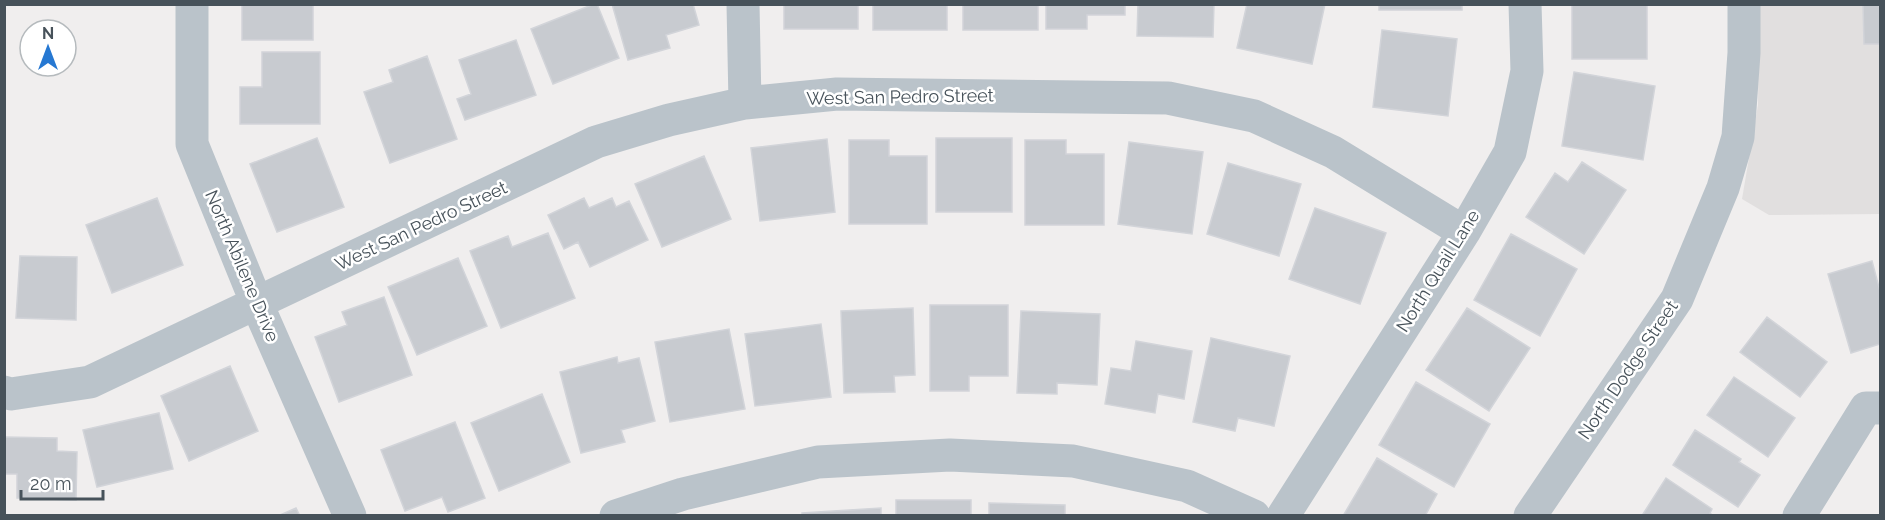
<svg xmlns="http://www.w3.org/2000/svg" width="1885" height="520" font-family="Raleway,sans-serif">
  <rect width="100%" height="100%" fill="#f0eeee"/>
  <path fill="#e1dfdf" d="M1759,5H1880V214L1769,215L1742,199L1758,105Z"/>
  <path fill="#c8cbd0" stroke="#d2d4d9" stroke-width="1.5" d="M242,4H313V40H242Z
    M594,4H597L619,58L553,84L531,29Z
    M612,4H693L699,25L666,35L670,48L628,60Z
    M784,4H858V29H784Z
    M873,4H947V30H873Z
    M963,4H1038V30H963Z
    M1046,4H1125V15H1087V29H1046Z
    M1138,4H1214L1213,37L1137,36Z
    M1247,4H1325L1312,64L1237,48Z
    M1379,4H1462V10H1379Z
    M1572,4H1647V59H1572Z
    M1863,4H1880V44H1864Z
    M1382,30L1457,39L1448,116L1373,107Z
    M516,40L536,95L465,120L457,99L471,94L459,60Z
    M262,52H320V124H240V87H262Z
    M427,56L457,139L390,163L364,92L393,82L389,70Z
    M1574,72L1655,86L1643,160L1562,146Z
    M317,138L344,207L277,232L250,164Z
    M936,138H1012V212H936Z
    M827,139L835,212L760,221L751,148Z
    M849,140H889V156H927V224H849Z
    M1025,140H1066V154H1104V225H1025Z
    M1129,142L1203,152L1192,234L1118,224Z
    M704,156L731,219L662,247L635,184Z
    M1582,162L1626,190L1584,254L1526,217L1555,173L1568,182Z
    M1228,163L1301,184L1279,256L1207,234Z
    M157,198L183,265L112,293L86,225Z
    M584,198L589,208L612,198L616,207L629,201L648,240L590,267L578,242L564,249L548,215Z
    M1315,208L1386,233L1360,304L1289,279Z
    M548,233L575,298L501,328L470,251L508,236L512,247Z
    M1511,234L1577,269L1540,336L1474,300Z
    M20,256L77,257L76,320L16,318Z
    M458,258L487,326L417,355L388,287Z
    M1872,261L1880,291V344L1851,353L1828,274Z
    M384,297L412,375L339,402L315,337L347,325L342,312Z
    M930,305H1008V376H969V391H930Z
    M913,308L915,375L894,376L895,392L844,393L841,311Z
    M1467,308L1530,348L1489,411L1426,370Z
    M1021,311L1100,314L1097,385L1057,383V394L1017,393Z
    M1767,317L1827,362L1800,397L1740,352Z
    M821,324L831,397L755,406L745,334Z
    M729,329L745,409L670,422L655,342Z
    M1211,338L1290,356L1274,426L1238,418L1235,431L1193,422Z
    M1136,341L1192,351L1184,399L1158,394L1155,413L1105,404L1111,368L1131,371Z
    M617,357L618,363L639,358L655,421L621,430L625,442L581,453L560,372Z
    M230,366L258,431L189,461L161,396Z
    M1734,377L1795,418L1768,457L1707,415Z
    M1416,382L1490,424L1454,487L1379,445Z
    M542,394L570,462L499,491L471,423Z
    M159,413L173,469L97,487L83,430Z
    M455,422L485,498L448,512L442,497L405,511L381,450Z
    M1695,430L1741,459L1739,462L1760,475L1738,507L1673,465Z
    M4,437L57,438V451L77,452L76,500L17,498V474H4Z
    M1377,458L1437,494L1425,516H1343Z
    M1666,478L1712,509L1710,513L1713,516H1646L1643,514Z
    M896,500H971V516H896Z
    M989,503L1065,505V516H989Z
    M296,508L300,516H278Z
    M881,508V516H802V513Z"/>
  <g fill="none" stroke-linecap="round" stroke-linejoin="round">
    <path stroke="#bac3ca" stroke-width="33" d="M192,4V144L257,304L350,516
      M743,4L745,103
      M4,392L11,394L90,382L596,142L669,120L745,103L837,94L1168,98L1254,116L1333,152L1464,232
      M616,516L683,494L818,462L950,455L1073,461L1187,486L1254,516
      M1283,516L1464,232L1510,152L1527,71L1525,4
      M1530,516L1677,299L1723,188L1738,137L1744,53V4
      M1799,516L1866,408H1880"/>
  </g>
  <g text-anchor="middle" stroke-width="5" stroke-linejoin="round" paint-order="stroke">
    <g font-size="18" fill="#47525a" stroke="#fff">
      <text transform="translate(900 97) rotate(-1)" y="6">West San Pedro Street</text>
      <text transform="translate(421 226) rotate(-25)" y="6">West San Pedro Street</text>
      <text transform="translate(242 266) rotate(67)" y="6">North Abilene Drive</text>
      <text transform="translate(1438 271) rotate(-58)" y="6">North Quail Lane</text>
      <text transform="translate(1628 370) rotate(-56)" y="6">North Dodge Street</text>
    </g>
  </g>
  <rect width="1885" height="520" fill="none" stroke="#47525a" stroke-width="12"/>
  <g transform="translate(48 48)"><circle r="28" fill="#ffffff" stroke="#b5babd" stroke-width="1.5"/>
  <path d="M0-4.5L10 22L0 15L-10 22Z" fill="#2678d2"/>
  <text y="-9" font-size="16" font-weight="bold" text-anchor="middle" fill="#47525a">N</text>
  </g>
  <path d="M21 490v9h82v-9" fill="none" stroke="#47525a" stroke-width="3"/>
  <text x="30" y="490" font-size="18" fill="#47525a" stroke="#ffffff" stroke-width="4.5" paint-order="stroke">20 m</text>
</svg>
